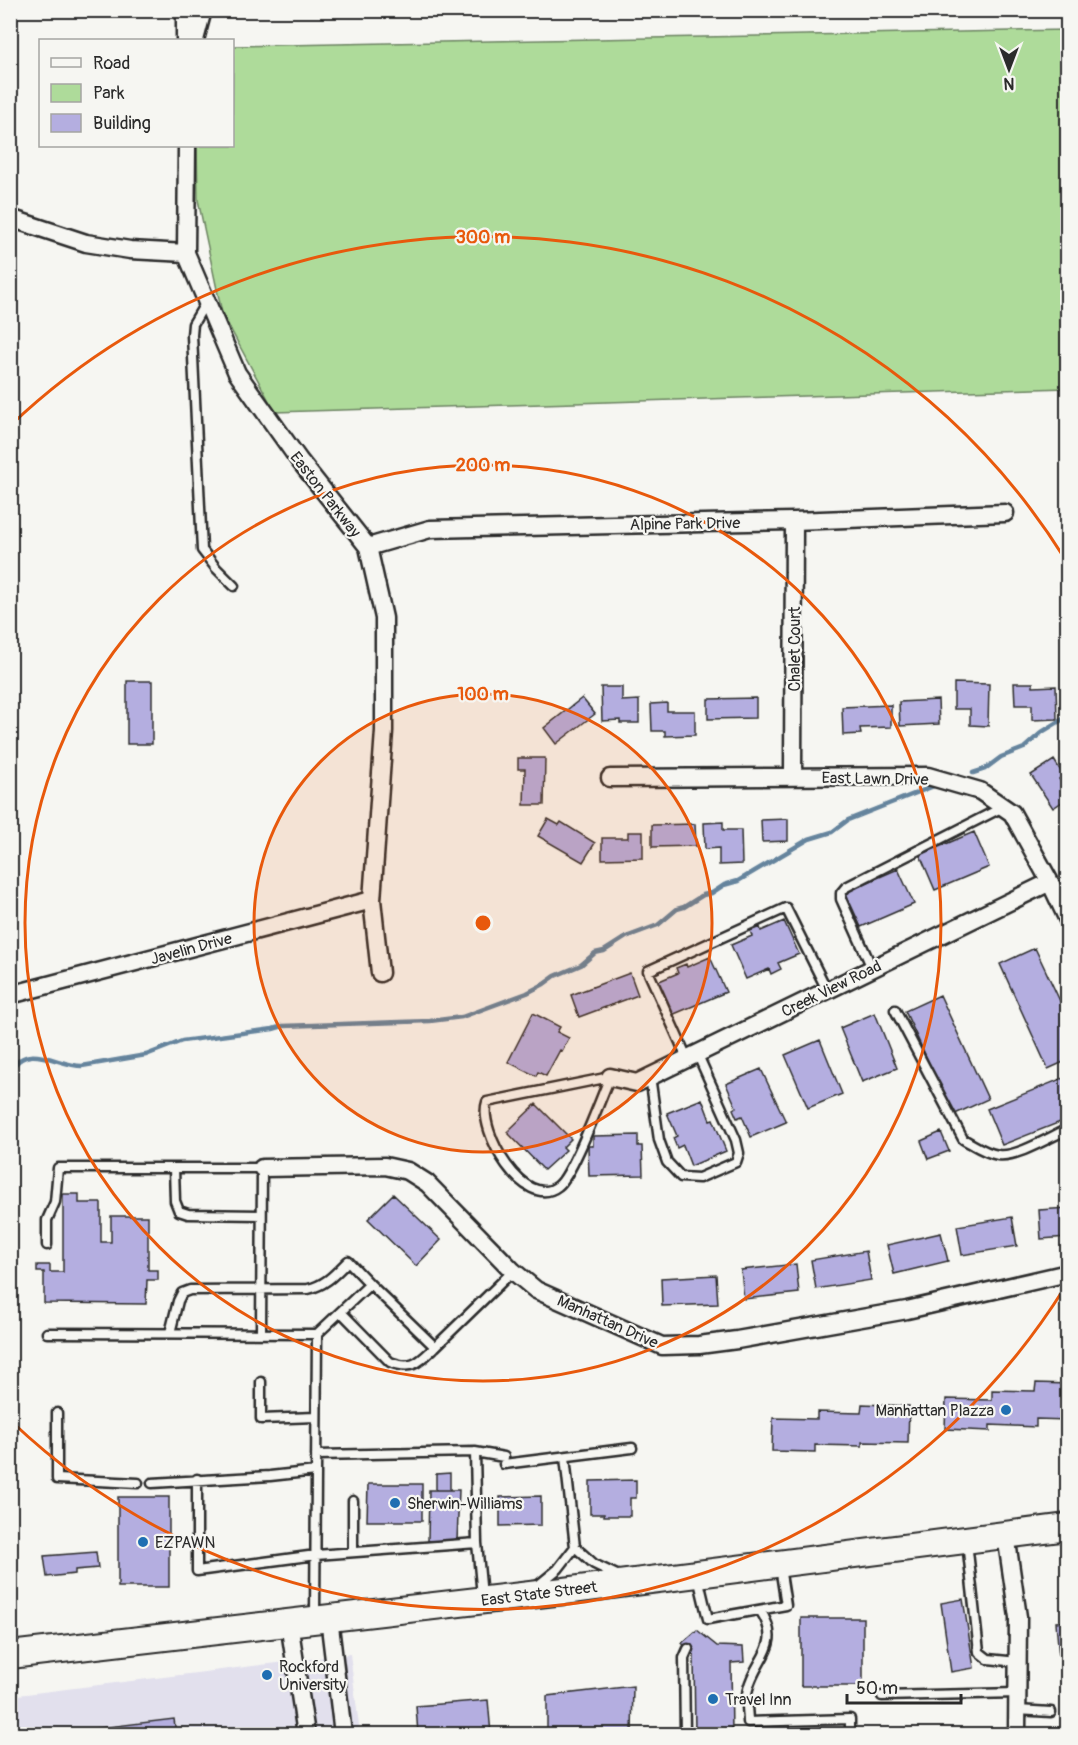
<svg xmlns="http://www.w3.org/2000/svg" width="1078" height="1745" font-family="Pangolin,sans-serif">
  <rect width="100%" height="100%" fill="#f6f6f2"/>
  <filter id="ink" filterUnits="userSpaceOnUse"><feTurbulence type="fractalNoise" baseFrequency=".0167" numOctaves="2"/><feDisplacementMap in="SourceGraphic" scale="12" xChannelSelector="R" yChannelSelector="G"/><feConvolveMatrix kernelMatrix="1 2 1 2 8 2 1 2 1" color-interpolation-filters="sRGB"/></filter>
  <g filter="url(#ink)">
    <path fill="#e2e0ed" d="M350,1654L360,1734H11L10,1696Z"/>
    <path fill="#aedb9a" stroke="#6c8362" stroke-width="1.5" d="M1067,30V388L275,412L222,313L198,200L197,146H232L233,46Z"/>
    <g fill="none" stroke-linecap="round" stroke-linejoin="round">
      <path stroke="#65849d" stroke-width="4.5" d="M973,773L985,769L1001,757L1024,748L1042,732L1068,716
        M10,1073C25,1039 57,1066 82,1066L146,1055L182,1041L273,1029L283,1026L430,1021L462,1017L527,993L544,984L555,976L581,965L595,953L604,951L626,937L658,925L677,909L684,907L703,895L712,893L724,885L738,881L809,839L832,832L848,820L939,784"/>
    </g>
    <path fill="#b4aee0" stroke="#2b2b2b" stroke-width="1.5" d="M127,681H152V744H127Z
      M954,683L989,684L988,726L970,725V709H954Z
      M1014,683H1033V687L1056,686L1057,719L1032,720V705H1015Z
      M601,687H622V701L639,700V723H620V720L602,721Z
      M582,698L595,714L556,744L544,728Z
      M756,698V718L708,719V699Z
      M938,700L939,724L900,726L899,702Z
      M667,703V711H695V735L665,736V731H652L651,704Z
      M891,705V727L860,728L861,734L843,735L842,707Z
      M518,758H545L544,805H524L525,769H518Z
      M1054,760L1064,776L1059,779L1068,792V798L1053,808L1031,775Z
      M548,819L559,825L561,822L595,843L583,862L538,836Z
      M788,819V841L762,842L761,820Z
      M723,822V830H741L742,864L719,865V848L705,849L704,823Z
      M695,824L696,846L652,847V825Z
      M628,832H643V858L602,859V838H628Z
      M974,832L989,867L935,890L920,855Z
      M898,869L914,904L861,927L845,892Z
      M784,921L799,954L778,963L781,969L771,974L769,969L746,979L731,945L752,936L750,931L760,927L761,931Z
      M1035,948L1068,1018V1060L1048,1069L1000,964Z
      M710,957L726,992L672,1015L657,982L678,973L676,968L686,964L687,967Z
      M630,973L638,995L579,1017L571,995Z
      M940,995L988,1099L953,1115L905,1011Z
      M533,1013L560,1027L557,1032L569,1038L562,1051L560,1050L546,1076L538,1072L536,1076L508,1062Z
      M875,1013L897,1068L862,1082L840,1028Z
      M820,1040L842,1094L808,1108L785,1055Z
      M761,1069L786,1122L751,1137L742,1116L737,1118L733,1109L736,1107L726,1084Z
      M1068,1076V1119L1002,1145L987,1109Z
      M702,1099L710,1120L713,1119L726,1151L691,1166L683,1145L677,1148L673,1138L677,1136L667,1113Z
      M536,1104L571,1139L563,1147L566,1150L544,1170L507,1132Z
      M941,1132L949,1151L928,1159L921,1141Z
      M638,1135V1146H642L643,1175L589,1176L588,1146H593V1136Z
      M63,1194H79V1203H101V1242H111V1216H148V1270H158V1280H147L146,1304L44,1303V1272H37V1265H50V1272H63Z
      M393,1194L441,1240L416,1266L368,1219Z
      M1068,1208V1237L1041,1239L1039,1210Z
      M1012,1217L1017,1246L962,1255L957,1226Z
      M941,1233L948,1261L894,1274L887,1245Z
      M866,1251L871,1280L816,1289L811,1260Z
      M796,1264L799,1293L744,1299L741,1270Z
      M716,1275L718,1304L662,1306L661,1278Z
      M1036,1383L1068,1384V1420L1036,1419V1427L990,1425V1431L945,1429L946,1399L992,1400V1390L1035,1391Z
      M862,1404L909,1406L908,1443L862,1442V1446L815,1445V1452L772,1451L773,1418L817,1419V1412L861,1413Z
      M10,1431H14V1482H10Z
      M450,1473V1490H436V1474Z
      M636,1480V1498H630V1516H604V1514H590V1481Z
      M368,1484H422V1521H367Z
      M429,1490H459L457,1541H428Z
      M541,1496V1525L500,1526V1497Z
      M118,1497H169V1587H118Z
      M96,1552L98,1568L75,1570V1574L47,1577L44,1556Z
      M963,1599L974,1668L951,1672L941,1603Z
      M801,1618H863V1686H801Z
      M1068,1621V1656L1059,1657L1056,1622Z
      M697,1630L717,1646L743,1647L744,1662L731,1663L732,1734H695L694,1656L682,1643Z
      M633,1686L632,1734H547V1696Z
      M488,1700L491,1734H418L416,1706Z
      M174,1719L176,1734H50Z"/>
    <g fill="none" stroke-linecap="round" stroke-linejoin="round">
      <defs>
        <path id="lane" d="M206,302L193,324L192,335L202,550L216,568L234,586
          M872,968L841,899V893L846,887L1003,807
          M895,1010L963,1139C974,1145 985,1153 998,1155C1016,1158 1050,1137 1068,1129
          M687,1058L648,971L786,908L827,990
          M650,1076L659,1140L667,1162L681,1177L699,1178L736,1162L739,1153L736,1140L697,1053
          M610,1077C601,1097 573,1175 558,1186C525,1212 477,1131 487,1102Z
          M174,1168L175,1201L179,1211L188,1214L261,1215
          M47,1245V1220L55,1202L58,1168H262L261,1334
          M341,1312L390,1362C413,1371 419,1362 435,1347
          M47,1333L317,1334L370,1284L435,1347L513,1271
          M170,1333L178,1301L182,1293L190,1290L308,1289C326,1285 335,1274 348,1261L370,1284
          M261,1382V1419L316,1417
          M57,1413V1479L138,1483
          M475,1452L504,1457
          M565,1457L575,1547L594,1564L619,1576
          M504,1464L632,1448
          M197,1479V1571L316,1555L477,1543L475,1452L316,1455
          M152,1483L270,1476L316,1471
          M967,1542L979,1652L988,1659L1018,1662
          M477,1543L482,1596
          M353,1552V1501
          M698,1577L708,1619L786,1605L780,1567
          M536,1587L558,1569L575,1547
          M760,1610C784,1646 756,1657 748,1689C745,1698 748,1712 748,1722L850,1719V1734
          M315,1616L317,1334
          M882,1696L1018,1693
          M1017,1710L1051,1712
          M685,1734L684,1658L688,1649"/>
        <path id="street" d="M185,10V40
          M195,40L203,10
          M187,146L186,253L237,373L299,460L368,547L384,618V731L372,900L380,973
          M10,218L86,243L130,250L186,253
          M368,547L430,529L794,521L1005,513
          M793,777L794,521
          M610,778L928,776L980,791L1012,813L1050,882L1068,920
          M10,995L372,900
          M610,1077L637,1083L1050,882
          M262,1168L385,1166L408,1171L427,1183L513,1271L536,1290L662,1346L699,1345L737,1340L907,1310L1068,1273
          M1006,1535L1018,1617L1017,1734
          M329,1618L343,1734
          M289,1623L306,1734"/>
        <path id="primary" d="M10,1655L564,1591L1068,1527"/>
      </defs>
      <use href="#lane" stroke="#2b2b2b" stroke-width="13"/>
      <use href="#street" stroke="#2b2b2b" stroke-width="21"/>
      <use href="#primary" stroke="#2b2b2b" stroke-width="30"/>
      <use href="#lane" stroke="#f6f6f2" stroke-width="8"/>
      <use href="#street" stroke="#f6f6f2" stroke-width="16"/>
      <use href="#primary" stroke="#f6f6f2" stroke-width="26"/>
    </g>
  </g>
  <circle cx="483" cy="923" r="229" fill="#e8590c" fill-opacity=".12"/>
  <g fill="none" stroke="#e8590c" stroke-width="3">
    <circle cx="483" cy="923" r="229"/>
    <circle cx="483" cy="923" r="458"/>
    <path d="M1065 1287A686 686 0 0 1 11 1421M11 425A686 686 0 0 1 1065 559"/>
  </g>
  <g fill="#1f6fb2" stroke="#f6f6f2" stroke-width="2">
    <circle cx="1006" cy="1410" r="6"/>
    <circle cx="395" cy="1503" r="6"/>
    <circle cx="143" cy="1542" r="6"/>
    <circle cx="267" cy="1675" r="6"/>
    <circle cx="713" cy="1699" r="6"/>
  </g>
  <g text-anchor="middle" stroke-width="4.5" stroke-linejoin="round" paint-order="stroke">
    <g font-size="16" fill="#2b2b2b" stroke="#f6f6f2">
      <text transform="translate(326 494) rotate(52)" y="6">Easton Parkway</text>
      <text transform="translate(685 523) rotate(-1)" y="6">Alpine Park Drive</text>
      <text transform="translate(794 649) rotate(-90)" y="6">Chalet Court</text>
      <text transform="translate(875 778) rotate(1)" y="6">East Lawn Drive</text>
      <text transform="translate(191 948) rotate(-15)" y="6">Javelin Drive</text>
      <text transform="translate(831 988) rotate(-26)" y="6">Creek View Road</text>
      <text transform="translate(608 1321) rotate(24)" y="6">Manhattan Drive</text>
      <text transform="translate(539 1593) rotate(-7)" y="6">East State Street</text>
    </g>
    <g font-size="16" fill="#2b2b2b" stroke="#f6f6f2" text-anchor="start">
      <text x="994" y="1416" text-anchor="end">Manhattan Plazza</text>
      <text x="407" y="1509">Sherwin-Williams</text>
      <text x="155" y="1548">EZPAWN</text>
      <text x="279" y="1672">Rockford<tspan x="279" dy="18">University</tspan></text>
      <text x="725" y="1705">Travel Inn</text>
    </g>
  </g>
  <circle cx="483" cy="923" r="9" fill="#e8590c" stroke="#f6f6f2" stroke-width="3"/>
  <g font-size="18" text-anchor="middle" font-weight="bold" fill="#e8590c" stroke="#f6f6f2" stroke-width="4.5" stroke-linejoin="round" paint-order="stroke">
    <text x="483" y="243">300 m</text>
    <text x="483" y="471">200 m</text>
    <text x="483" y="700">100 m</text>
  </g>
  <rect width="1078" height="1745" fill="none" stroke="#f6f6f2" stroke-width="36"/>
  <rect x="18" y="18" width="1042" height="1709" fill="none" stroke="#2b2b2b" stroke-width="2" filter="url(#ink)"/>
  <rect x="39" y="39" width="195" height="108" fill="#f6f6f2" stroke="#a5a5a2" stroke-width="1.5"/>
  <rect x="51" y="58" width="30" height="9" fill="#f6f6f2" stroke="#a5a5a2" stroke-width="1.5"/>
  <text x="93" y="69" font-size="18" fill="#2b2b2b">Road</text>
  <rect x="51" y="84" width="30" height="18" fill="#aedb9a" stroke="#a5a5a2" stroke-width="1.5"/>
  <text x="93" y="99" font-size="18" fill="#2b2b2b">Park</text>
  <rect x="51" y="114" width="30" height="18" fill="#b4aee0" stroke="#a5a5a2" stroke-width="1.5"/>
  <text x="93" y="129" font-size="18" fill="#2b2b2b">Building</text>
  <g transform="translate(1009 69) rotate(180)" stroke="#f6f6f2" stroke-width="4.5" paint-order="stroke">
  <path d="M0-4.5L10 22L0 15L-10 22Z" fill="#2b2b2b"/>
  <text y="-9" font-size="16" font-weight="bold" text-anchor="middle" fill="#2b2b2b">N</text>
  </g>
  <path d="M847 1694v9h114v-9" fill="none" stroke="#2b2b2b" stroke-width="3"/>
  <text x="856" y="1694" font-size="18" fill="#2b2b2b" stroke="#f6f6f2" stroke-width="4.5" paint-order="stroke">50 m</text>
</svg>
